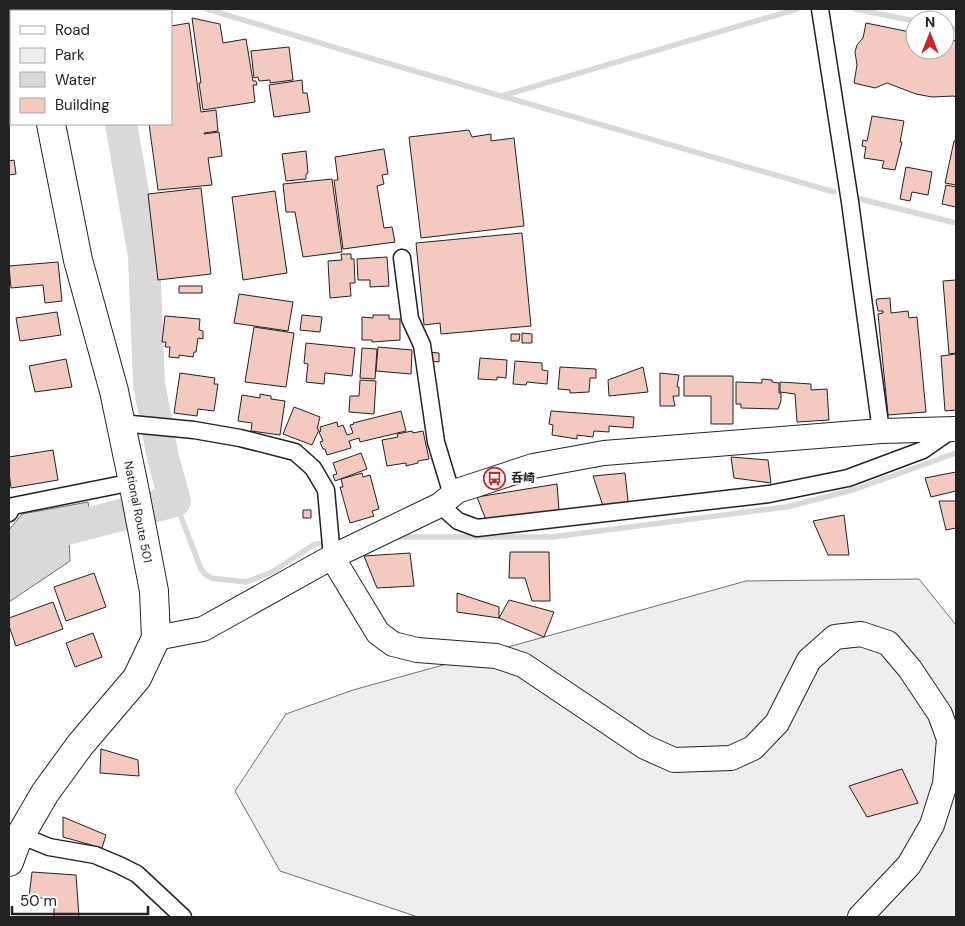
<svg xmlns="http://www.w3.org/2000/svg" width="965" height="926" font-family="'DM Sans','Noto Sans JP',sans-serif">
  <rect width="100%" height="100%" fill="#fff"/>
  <path fill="#eee" stroke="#6f6f6f" d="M919,579L956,625V917H418L280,871L235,791L286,714L353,690L746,581Z"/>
  <path fill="#d9d9d9" stroke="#6f6f6f" d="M88,502L94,533L69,539L70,561L9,602V530L22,514Z"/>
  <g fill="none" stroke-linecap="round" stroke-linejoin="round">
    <path stroke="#d9d9d9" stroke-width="5.5" d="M207,9L373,59L834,192
      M855,9L915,21
      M945,27L956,29
      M502,96L797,9
      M856,198L956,223
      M175,501L201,569L205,574L211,578L246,582L272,572L315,544L330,543
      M394,537H552L786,507L853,490L956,453"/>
    <path stroke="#d9d9d9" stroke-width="32" d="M102,9V11
      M9,578L15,572L40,536L175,501L163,458L149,384L144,256L121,124"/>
  </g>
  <path fill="#f3c9c0" stroke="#222" d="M133,9H161V11H133Z
    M192,18L220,24L223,43L246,39L253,81H256L257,85H253L255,102L203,110L199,83H201Z
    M189,23L201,112L216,110L218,131L204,133V134L219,132L222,156L208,158L212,185L158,190L149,124H171V26Z
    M866,23L915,33V50H945V39L956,41V98L954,96L932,97L916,94L887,83L875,88L854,83L857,65L855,52L857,45L863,38Z
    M289,47L293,80L270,83V80L259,81L258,77L254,78L251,51Z
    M302,80L303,93H307L310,112L274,117L269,85Z
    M872,116L904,121L900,142H902L895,170L882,168L884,161L864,158L866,147L862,146L863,140L867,141Z
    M469,130L472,137L491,134V141L514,138L524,226L421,238L409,137Z
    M954,141H956V185L945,183Z
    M384,149L388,174L382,175L384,184L377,186L384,228L392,227L395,242L343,249L334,180H338L335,157Z
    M306,151L308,173L306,174V179L286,181L282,154Z
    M14,160L16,174L9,175V161Z
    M906,167L932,172L928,195L912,192L910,201L900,199Z
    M332,179L342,252L303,257L295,212H286L283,184Z
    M946,185L956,187V207L942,204Z
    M201,188L211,274L158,280L148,194Z
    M275,191L287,273L243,280L232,197Z
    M522,233L531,326L441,334L440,323L424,325L416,243Z
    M341,254H351V259H354L355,283H350L351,296L330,298L328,261L342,260Z
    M387,257L389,286L370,287V280H358L357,259Z
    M58,262L62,301L45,303L43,285L11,288L9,266Z
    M956,280V353L949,354L943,281Z
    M179,286H202V293H179Z
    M239,294L293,302L288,331L234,323Z
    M890,298L891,313L908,311L909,318L917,317L926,412L888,415L878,314L883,313V311H878L876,301L877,299Z
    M57,312L61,335L20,341L16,318Z
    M302,315L322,317L320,332L300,330Z
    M373,315H389V319H400V340L372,342V340H362V317L373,318Z
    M165,316L200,319L199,330L203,331V339L198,338L196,352H194L193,357L179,355V358L169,357L170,347H165L166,342H162Z
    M254,327L294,333L286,387L245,382Z
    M522,333L532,334V343H522Z
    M511,334H520L519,341H511Z
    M306,343L355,348L352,376L325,373L324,384L306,382L308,364L304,363Z
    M378,347L412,350L411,374L376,371Z
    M362,348L377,349L375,379L360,378Z
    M427,352L439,353V362L427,361Z
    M956,354V410L945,411L941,356Z
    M480,358L507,360L506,378L497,377V380L478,379Z
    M66,359L72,387L35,392L29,366Z
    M515,361L542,363V370L548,371L547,384L527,382L526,385L513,384Z
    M560,367L596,369V378H590L589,392L570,393V390L558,389Z
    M643,367L648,392L609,396L608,380Z
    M180,373L215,378L214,384H218L214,411L198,409L197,416L174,413Z
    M660,373L679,375L677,387H679V396H673L675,406H660Z
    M684,376H733V424H711V396H684Z
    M762,379L772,380V382L779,383V393H781V401L778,409L741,408V404H736V382L762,383Z
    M360,380L376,381L374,414L349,412L350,396H359Z
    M780,382L811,384V390L827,389L829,420L797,422L795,394L780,392Z
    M260,394L271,396V399L285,401L280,435L251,431L252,423L238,421L242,395L260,398Z
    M294,407L320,417L317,429L319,430L312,445L283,434Z
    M401,411L406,431L360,442L359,438L349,441L351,448L327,455L325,449H323L320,442L323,441L319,432L321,431L320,427L337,422L338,427L343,425L347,435L353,433L350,425L354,424L353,423Z
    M551,411L634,417L633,428L609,426V432L594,431L593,437L577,435V439L552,435L553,425L549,424Z
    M412,431L413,433L423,431L429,459L418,461V463L406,466V463L387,466L382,440L398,437L397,434Z
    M53,450L58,480L11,488L9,472V457Z
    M361,453L367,469L335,481L333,475L337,474L333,463Z
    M731,457L768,460L771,483L734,478Z
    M956,472V491L931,497L925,478Z
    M362,473L363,477L370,475L379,509L372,511L374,516L350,523L340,487H343L341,479Z
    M625,473L629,510L603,506L593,476Z
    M557,484L559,510L486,520L477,497Z
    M939,501H956V528L946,530Z
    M303,510H311V518H303Z
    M844,515L849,555H828L813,521Z
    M510,552H549L550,601H532L525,578H509Z
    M410,553L414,586L377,588L364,556Z
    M94,573L106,607L66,621L54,587Z
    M457,593L499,607V618L457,612Z
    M509,600L554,612L544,637L499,618Z
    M53,602L63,629L16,646L9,626V618Z
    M93,633L102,657L75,667L66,643Z
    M101,749L138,760L139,776L100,773Z
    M902,769L918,803L867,817L849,786Z
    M63,817L106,835L102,848L63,837Z
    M32,872L76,875L79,917H54V899L29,897Z"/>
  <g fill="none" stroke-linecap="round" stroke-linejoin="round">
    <defs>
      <path id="street" d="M820,9L850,202L881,431
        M402,258L410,319L422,345L436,442L452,495
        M121,423L194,430L240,438L295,452L313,468L326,490L332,557
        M440,505L458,521L477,528L769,494L848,478L923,450L953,429
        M9,513L13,506L133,482
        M20,835L49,847L95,855L119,865L137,874L183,917"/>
      <path id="secondary" d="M332,557L378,633L393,644L417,650L496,656L523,665L645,747L674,760L731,758L753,748L777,723L809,660L835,637L861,634L888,643L910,669L940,714L949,739L945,784L932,825L909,865L860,917
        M156,638L203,629L332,557L440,505L457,491L533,466L604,453L881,431L956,429"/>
      <path id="highway" d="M33,9V11
        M9,862L16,843L45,793L80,745L137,678L156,638L154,591L133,482L114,391L78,260L51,124"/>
    </defs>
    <use href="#street" stroke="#222" stroke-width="19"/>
    <use href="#secondary" stroke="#222" stroke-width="26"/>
    <use href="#highway" stroke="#222" stroke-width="30"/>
    <use href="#street" stroke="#fff" stroke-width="16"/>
    <use href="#secondary" stroke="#fff" stroke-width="24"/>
    <use href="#highway" stroke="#fff" stroke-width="28"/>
  </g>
  <defs>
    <symbol id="bus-ring" viewBox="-11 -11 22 22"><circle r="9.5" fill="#fff" stroke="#c62828" stroke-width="1.5"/><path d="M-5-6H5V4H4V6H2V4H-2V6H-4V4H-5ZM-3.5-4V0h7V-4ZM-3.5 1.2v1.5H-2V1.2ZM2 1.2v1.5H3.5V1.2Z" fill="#c62828"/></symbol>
  </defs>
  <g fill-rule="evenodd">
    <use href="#bus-ring" x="482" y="466" width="25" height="25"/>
  </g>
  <g text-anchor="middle" stroke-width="4" stroke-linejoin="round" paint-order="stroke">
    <g font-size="12" font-weight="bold" fill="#222" stroke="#fff" text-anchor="start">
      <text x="511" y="482">呑崎</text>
    </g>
    <g font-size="12" fill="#222" stroke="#fff">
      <text transform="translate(138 512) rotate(79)" y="4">National Route 501</text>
    </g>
  </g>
  <rect width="965" height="926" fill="none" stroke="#222222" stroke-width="20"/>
  <rect x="10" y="10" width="162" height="115" fill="#ffffff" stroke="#a7a7a7"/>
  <rect x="20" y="26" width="25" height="8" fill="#ffffff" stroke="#a7a7a7"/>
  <text x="55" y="35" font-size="15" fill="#222222">Road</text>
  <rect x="20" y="48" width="25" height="15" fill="#eeeeee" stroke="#a7a7a7"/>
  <text x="55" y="60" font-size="15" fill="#222222">Park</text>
  <rect x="20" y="72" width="25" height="15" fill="#d9d9d9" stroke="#a7a7a7"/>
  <text x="55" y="85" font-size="15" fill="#222222">Water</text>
  <rect x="20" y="98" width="25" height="15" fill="#f3c9c0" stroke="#a7a7a7"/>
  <text x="55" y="110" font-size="15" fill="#222222">Building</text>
  <g transform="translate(930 35)"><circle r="24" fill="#ffffff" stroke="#a7a7a7"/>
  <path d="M0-4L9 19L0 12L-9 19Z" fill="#c62828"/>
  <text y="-8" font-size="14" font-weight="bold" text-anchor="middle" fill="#222222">N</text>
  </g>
  <path d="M12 906v8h136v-8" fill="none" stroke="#222222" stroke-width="2.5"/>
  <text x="20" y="906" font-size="15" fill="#222222" stroke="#ffffff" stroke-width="4" paint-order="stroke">50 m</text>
</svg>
